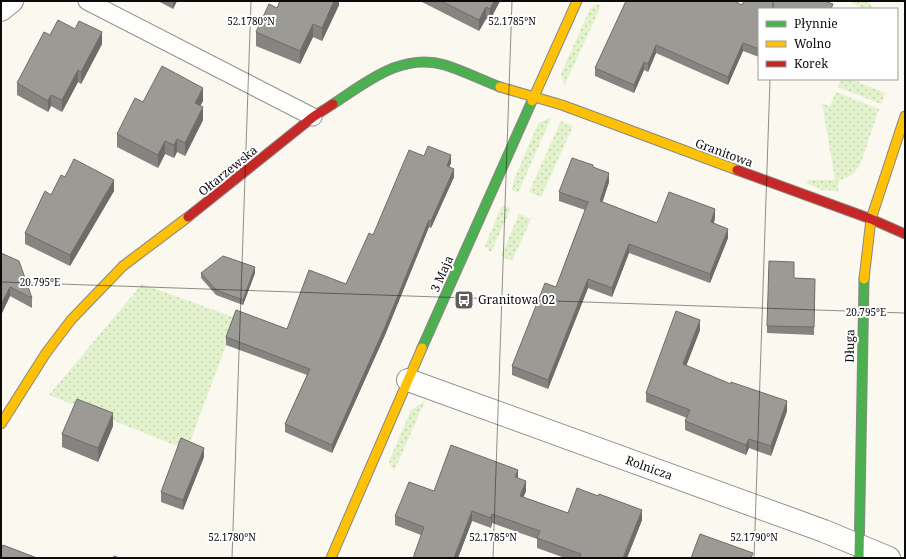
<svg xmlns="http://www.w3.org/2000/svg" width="906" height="559" font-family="'Noto Serif',serif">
  <defs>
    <pattern id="grass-dots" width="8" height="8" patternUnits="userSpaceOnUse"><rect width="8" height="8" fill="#e2f2cc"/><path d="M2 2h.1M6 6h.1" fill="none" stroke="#c1ceae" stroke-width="1.8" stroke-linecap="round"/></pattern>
  </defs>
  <rect width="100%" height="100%" fill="#faf8ef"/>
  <path fill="url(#grass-dots)" d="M848,1H868L874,9H864Z
    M597,4L601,6L564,86L561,74L591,7Z
    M841,79H851L885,93L881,104L838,87Z
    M836,92L879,109L860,165L852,175L838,181V191L822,190L806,183L808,180H835L822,103L830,106Z
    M551,118L518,193L512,190L514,180L537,126L540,122Z
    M561,121L573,126L541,197L529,192Z
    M505,206L511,208L491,252L485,246L501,207Z
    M519,214L531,219L512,261L501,256Z
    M142,284L236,318L187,450L49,395Z
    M425,401L394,471L389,461L411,410Z"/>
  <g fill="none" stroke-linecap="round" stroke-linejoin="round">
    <defs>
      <path id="lane" d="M87,1L313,117"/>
      <path id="street" d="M1,10L12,1
        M408,380L824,531L889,558"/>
      <path id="fast" d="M333,104C367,82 402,52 445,65C464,71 482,80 500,87
        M422,348L532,101
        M859,558L864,279"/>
      <path id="slow" d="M500,87L562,105L737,170
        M532,101L577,1
        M864,279L871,219L905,116
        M1,424L46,353L71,320L123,266L188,217
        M331,558L422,348"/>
      <path id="jam" d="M737,170L871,219L905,234
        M188,217L313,117L333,104"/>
    </defs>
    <use href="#lane" stroke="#93928e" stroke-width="19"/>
    <use href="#street" stroke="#93928e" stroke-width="24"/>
    <use href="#fast" stroke="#898884" stroke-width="11"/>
    <use href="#slow" stroke="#898884" stroke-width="11"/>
    <use href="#jam" stroke="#898884" stroke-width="11"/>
    <use href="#lane" stroke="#fefefd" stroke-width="17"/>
    <use href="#street" stroke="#fefefd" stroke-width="22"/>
    <use href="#fast" stroke="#4caf50" stroke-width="9"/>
    <use href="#slow" stroke="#ffc107" stroke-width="9"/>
    <use href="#jam" stroke="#c62828" stroke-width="9"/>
  </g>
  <path fill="#868480" d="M158,1H177L173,9Z
    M339,1V5L322,41L313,37L300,64L256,46V32L277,8Z
    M420,1H500L490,20L486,19L479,31Z
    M742,5L833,9H759V57L743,51L728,85L656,53L648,72L644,70L634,93L595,76V68Z
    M50,35L102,44L81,84L78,82L62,112L51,106L48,112L17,95V83Z
    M203,101L200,105L203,120L185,156L177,152L174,158L165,154L158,168L117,147V134L143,102Z
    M424,156L451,163L449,167L454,177L431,228L429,227L385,335L332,453L285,432V424L307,375L226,345V337L287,329L346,284L373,235Z
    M593,168L609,182L602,202L657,223L715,218L714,223L728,238L710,283L629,253L612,297L588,288L548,389L512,375V366L556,287L585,210L559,201V192Z
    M65,177L114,191L70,266L25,244V233L51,195Z
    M1,253L32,298V308L10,296L1,315Z
    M201,273H255L243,305L216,295L201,278Z
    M794,278L815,279L814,335L767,333V326Z
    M700,330L686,366L787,411L771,456L749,448L746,455L685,430V421L687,418L646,402V393Z
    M113,426L98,462L62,447V434Z
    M204,457L183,510L161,502V492Z
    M518,478L526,491L523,497L568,513L642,520L627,558H565L537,548V539L492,523L491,528L472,521L458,558H413L421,535L395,525V516L434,491Z"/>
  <path fill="#6d6c68" d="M173,1H177L173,9Z
    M334,1H339V5L322,41V28Z
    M494,1H500L490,20V9Z
    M486,7V19L479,31V20Z
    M313,24V37L300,64V51Z
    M102,32V44L81,84V72Z
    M743,43V51L728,85V77Z
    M656,45V53L648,72V64Z
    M644,62V70L634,93V85Z
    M78,70V82L62,112V100Z
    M203,88V101L195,116V103Z
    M51,95V106L48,112V101Z
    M203,107V120L185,156V143Z
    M177,139V152L174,158V145Z
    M165,141V154L158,168V155Z
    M451,155V163L447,173V166Z
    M454,169V177L431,228V221Z
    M609,173V182L600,210V201Z
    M114,180V191L70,266V255Z
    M715,209V218L711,231V222Z
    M429,220V227L385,335L332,453V445Z
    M728,229V238L710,283V274Z
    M629,244V253L612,297V288Z
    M255,267V273L243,305V300Z
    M588,279V288L548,389V380Z
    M10,287V296L1,315V305Z
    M700,320V330L683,374V364Z
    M787,401V411L771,456V446Z
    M113,413V426L98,462V448Z
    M749,439V448L746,455V445Z
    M204,448V457L183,510V500Z
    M518,470V479L515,477Z
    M526,481V491L520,506V496Z
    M642,510V520L627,558H623Z
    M472,511V521L458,558H454Z
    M492,514V523L491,528V518Z"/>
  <path fill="#9c9a95" stroke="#6d6c68" d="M280,1H334L322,28L313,24L300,51L256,32L269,4L277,8Z
    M441,1H494L490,9L486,7L479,20Z
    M626,1H734L742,5L744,1H825L833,4L831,9H759V49L743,43L728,77L656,45L648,64L644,62L634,85L595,68Z
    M58,20L75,29L79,21L102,32L81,72L78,70L62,100L51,95L48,101L17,83L44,32L50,35Z
    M162,66L203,88L195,103L203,107L185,143L177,139L174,145L165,141L158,155L117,134L135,98L143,102Z
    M428,146L451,155L447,166L454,169L431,221L429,220L385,327L332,445L285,424L310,369L226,337L236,310L287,329L309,270L346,284L369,233L373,235L409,150L424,156Z
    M572,158L593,165V167L609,173L600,201L657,223L669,192L715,209L711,222L728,229L710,274L629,244L612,288L588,279L548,380L512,366L545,283L556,287L588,202L559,192Z
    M74,159L114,180L70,255L25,233L45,191L51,195L61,175L65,177Z
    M1,253L19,261L32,298L10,287L1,305Z
    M223,256L255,267L243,300L216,290L201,273Z
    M769,261L794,262V278L815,279L814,327L767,326Z
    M676,311L700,320L683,364L731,384V382L787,401L771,446L749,439L746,445L685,421L690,410L646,393Z
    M77,399L113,413L98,448L62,434Z
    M181,438L204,448L183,500L161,492Z
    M451,445L518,470L515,477L526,481L520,496L568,513L577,488L598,496L599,494L642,510L623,558H579L581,554L537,538L540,531L492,514L491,518L472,511L454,558H413L424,527L395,516L409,482L434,491Z
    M700,534L753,553L751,558H752H691Z
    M3,545L37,558H1V549Z
    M114,556L119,558H113Z"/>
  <path fill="none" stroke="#0b0b0b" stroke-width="1" stroke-opacity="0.45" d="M773,9V1M1,282L905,313M232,558L251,1M493,558L512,1M754,558L770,79"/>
  <defs>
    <symbol id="bus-square" viewBox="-11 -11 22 22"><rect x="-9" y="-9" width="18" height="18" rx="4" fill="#5f5e5b" stroke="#fff"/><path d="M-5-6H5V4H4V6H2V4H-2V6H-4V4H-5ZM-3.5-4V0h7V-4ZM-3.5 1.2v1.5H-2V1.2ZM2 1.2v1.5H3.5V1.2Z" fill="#fff"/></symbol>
  </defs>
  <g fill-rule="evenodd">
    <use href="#bus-square" x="453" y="289" width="22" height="22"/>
  </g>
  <g text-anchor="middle" stroke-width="4" stroke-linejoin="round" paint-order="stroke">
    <g font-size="12" fill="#0b0b0b" stroke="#fff">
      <text transform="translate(724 153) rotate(20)" y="4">Granitowa</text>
      <text transform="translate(228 171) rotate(-39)" y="4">Ołtarzewska</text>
      <text transform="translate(442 274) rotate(-66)" y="4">3 Maja</text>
      <text transform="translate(850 346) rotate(-89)" y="4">Długa</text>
      <text transform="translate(649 468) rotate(20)" y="4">Rolnicza</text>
    </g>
    <g font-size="12" fill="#0b0b0b" stroke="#fff" text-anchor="start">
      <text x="478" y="304">Granitowa 02</text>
    </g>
  </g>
  <g font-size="10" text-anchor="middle" fill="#0b0b0b" stroke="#fff" stroke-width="4" stroke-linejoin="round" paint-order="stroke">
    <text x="251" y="25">52.1780°N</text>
    <text x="512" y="25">52.1785°N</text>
    <text x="40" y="286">20.795°E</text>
    <text x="866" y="316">20.795°E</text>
    <text x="232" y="541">52.1780°N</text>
    <text x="493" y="541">52.1785°N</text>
    <text x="754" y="541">52.1790°N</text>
  </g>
  <rect width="906" height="559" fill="none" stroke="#0b0b0b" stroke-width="4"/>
  <rect x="758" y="8" width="140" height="72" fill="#ffffff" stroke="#9d9d9d"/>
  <rect x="766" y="21" width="20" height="6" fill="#4caf50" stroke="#9d9d9d"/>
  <text x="794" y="28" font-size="12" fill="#0b0b0b">Płynnie</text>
  <rect x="766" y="41" width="20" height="6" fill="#ffc107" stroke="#9d9d9d"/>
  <text x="794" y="48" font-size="12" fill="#0b0b0b">Wolno</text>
  <rect x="766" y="61" width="20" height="6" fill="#c62828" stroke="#9d9d9d"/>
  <text x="794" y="68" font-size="12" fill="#0b0b0b">Korek</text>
</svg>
